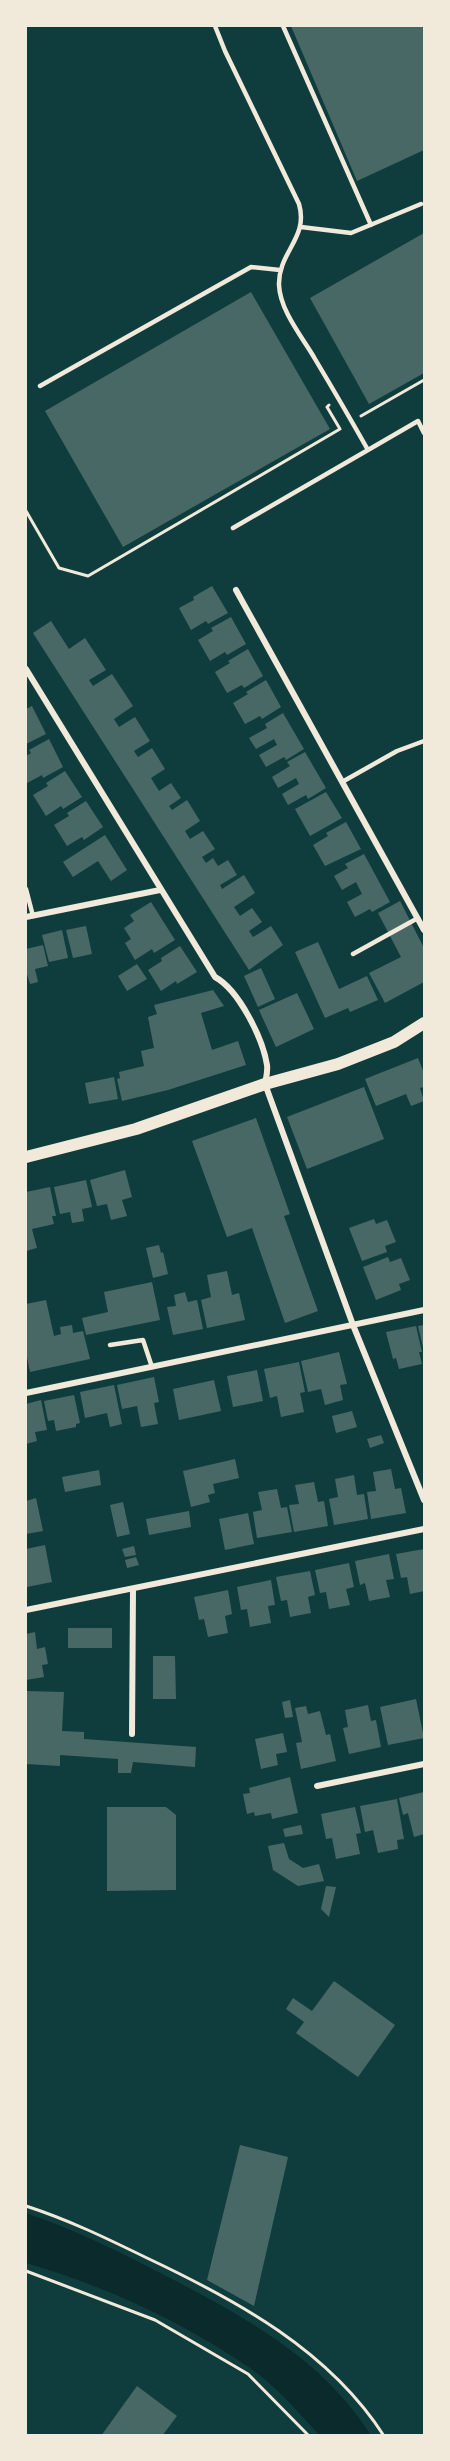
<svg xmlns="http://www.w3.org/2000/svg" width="450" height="2461" font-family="Ubuntu,sans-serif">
  <rect width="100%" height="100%" fill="#0f3d3e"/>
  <path fill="#0a2a2b" d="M26,2213C76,2230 124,2254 172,2279C250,2320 322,2359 371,2435H319C298,2412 276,2386 250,2368C183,2322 103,2285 26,2263Z"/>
  <path fill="#486865" d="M291,26H422L424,31V150L357,181Z
    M424,233V373L369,404L310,298Z
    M251,292L330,429L123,547L45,411Z
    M212,586L228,613L208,624L206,621L191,630L179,608L194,600L193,597Z
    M231,617L246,644L227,655L225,652L210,661L198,640L213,631L211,628Z
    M51,621L69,649L85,638L106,670L89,680L93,686L112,674L133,706L114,719L119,727L135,717L150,741L134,751L138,757L152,748L165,769L151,778L159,791L171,783L181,798L169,806L172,810L187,800L200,821L185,831L190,839L203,831L215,849L202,857L206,863L213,858L218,866L228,860L237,875L220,885L222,889L244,875L255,893L234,907L240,916L252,908L262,922L249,931L253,937L271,926L283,945L249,970L33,633Z
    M248,649L263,676L244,688L242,685L227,693L215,672L230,663L228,661Z
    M266,680L281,707L262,719L260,716L245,724L233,703L248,694L246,692Z
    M32,706L46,734L26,744V709Z
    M283,713L304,749L286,760L284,757L266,767L259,755L277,745L274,739L256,749L249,738L267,728L265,724Z
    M49,739L63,767L43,778L42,775L27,783L26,756L31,753L29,750Z
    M305,752L326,788L308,799L306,795L288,805L282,794L299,784L296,778L278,788L272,777L290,766L287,762Z
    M65,771L82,797L63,809L61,806L46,816L33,795L48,786L46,783Z
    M326,792L342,818L310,836L295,809Z
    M86,801L103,827L84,840L82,837L67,846L54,825L69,816L67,813Z
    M346,822L361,849L325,866L313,845L328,836L326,833Z
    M105,835L127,870L111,881L98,861L73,877L63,862Z
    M364,854L390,902L372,912L370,909L355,917L347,902L362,894L356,882L342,890L334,876L348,868L345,864Z
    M400,901L424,948V982L385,1003L369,973L401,957L378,913Z
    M151,902L175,940L154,953L152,949L135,960L125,943L131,939L124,928L134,921L130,915Z
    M86,926L92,954L73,958L66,930Z
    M62,930L68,958L49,962L42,935Z
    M318,942L339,989L367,976L378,1000L350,1012L348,1008L325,1018L295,952Z
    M43,945L48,966L35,969L38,982L30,984L26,971V949Z
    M180,946L197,972L177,984L176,981L161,991L148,970L162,961L161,958Z
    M137,964L147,979L127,991L118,976Z
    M261,968L275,999L258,1007L244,976Z
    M213,990L224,1006L201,1013L212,1050L238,1041L246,1065L168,1090L122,1101L117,1079L120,1078L119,1072L144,1066L141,1051L154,1048L148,1017L157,1014L154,1005Z
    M297,993L314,1029L276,1047L259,1010Z
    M418,1058L424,1073V1087L420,1088L424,1101L411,1106L406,1094L376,1106L365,1079Z
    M114,1077L118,1099L89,1104L85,1083Z
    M364,1087L384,1139L307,1169L287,1117Z
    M256,1118L290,1214L284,1216L318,1311L285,1323L252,1228L227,1237L192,1141Z
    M125,1170L132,1197L122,1200L127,1216L111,1220L107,1204L97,1206L90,1180Z
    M86,1180L92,1207L82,1209L84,1221L72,1223L70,1212L60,1214L54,1187Z
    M50,1187L56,1216H52L54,1224L32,1229L37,1248L26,1251V1192Z
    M374,1219L376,1224L387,1220L396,1242L385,1246L387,1252L362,1261L349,1228Z
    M159,1245L161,1253L163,1252L168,1274L153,1278L146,1248Z
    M388,1257L390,1262L401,1258L410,1280L399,1284L401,1290L376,1300L363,1267Z
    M227,1271L232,1295L239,1293L245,1320L207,1328L201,1300L211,1297L207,1275Z
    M152,1282L160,1320L86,1335L82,1318L108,1312L104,1292Z
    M185,1292L188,1302L197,1300L203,1329L173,1335L167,1307L176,1306L174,1295Z
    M46,1300L54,1336L61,1334L60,1327L72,1325L73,1333L83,1331L90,1359L30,1372L26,1352V1304Z
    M424,1325V1352L418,1326Z
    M416,1326L422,1352H419L422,1364L399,1369L396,1358L393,1359L386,1332Z
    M339,1352L347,1384L340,1385L343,1400L325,1405L321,1389L308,1392L301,1361Z
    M299,1362L305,1392L300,1393L304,1412L281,1417L277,1396L270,1398L264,1369Z
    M257,1370L263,1401L233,1407L227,1376Z
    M154,1377L159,1402L154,1403L158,1424L141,1427L137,1406L122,1409L117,1385Z
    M214,1380L221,1411L179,1420L173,1389Z
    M114,1385L122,1424L110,1427L107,1413L85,1418L80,1392Z
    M74,1395L80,1423L76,1424V1427L56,1431L54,1420L48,1421L44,1401Z
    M41,1400L47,1430L35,1432L37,1441L26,1444V1404Z
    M352,1411L357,1427L336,1433L332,1416Z
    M381,1435L384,1443L370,1448L367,1439Z
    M235,1459L239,1478L213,1484L215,1493L208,1495L210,1502L191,1507L183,1471Z
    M391,1469L395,1489L401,1488L406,1513L371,1519L367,1492L376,1491L373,1472Z
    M99,1470L101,1485L65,1492L62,1477Z
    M354,1475L357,1495L364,1494L368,1519L334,1525L329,1499L338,1497L335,1479Z
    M314,1482L318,1502L324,1501L328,1526L294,1532L289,1505L299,1504L295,1485Z
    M277,1489L281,1508L287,1507L292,1532L257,1538L253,1512L262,1510L258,1492Z
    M36,1498L43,1531L26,1534V1501Z
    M123,1502L130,1534L117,1537L110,1505Z
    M189,1511L191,1527L149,1535L146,1519Z
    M248,1513L254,1544L225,1550L219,1519Z
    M45,1545L52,1582L27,1587L26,1549Z
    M134,1546L136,1555L125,1557L122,1549Z
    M424,1549V1591L410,1594L407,1577L401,1578L396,1554Z
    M389,1554L394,1579L386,1580L390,1597L369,1601L365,1583L360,1585L355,1561Z
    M136,1557L139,1565L127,1568L125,1560Z
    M349,1563L354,1587L346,1589L350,1605L329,1609L326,1592L320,1593L315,1570Z
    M310,1571L315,1595L308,1597L311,1613L290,1617L287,1600L281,1601L276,1577Z
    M271,1580L275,1605L268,1606L271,1623L250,1627L247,1609L241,1610L237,1587Z
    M228,1590L232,1614L225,1616L228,1633L208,1637L204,1619L199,1620L194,1597Z
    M68,1628H112V1648H68Z
    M35,1632L37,1649L45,1647L48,1664L42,1665L44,1677L26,1680V1634Z
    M153,1656H175L176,1699H153Z
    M26,1691L64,1692L62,1731L84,1732V1739L196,1747L195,1767L133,1762L131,1773H118V1759L60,1755V1766L26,1764Z
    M416,1699L424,1738L388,1745L380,1707Z
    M290,1700L293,1717L285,1718L282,1702Z
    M368,1705L371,1721L376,1720L381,1747L349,1754L343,1728L348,1727L345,1710Z
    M306,1706L308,1714L320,1711L326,1735L330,1734L336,1761L301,1769L296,1743L302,1742L295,1708Z
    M283,1733L287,1752L276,1754L278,1765L261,1769L255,1739Z
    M290,1777L298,1813L272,1819L271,1813L255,1816L254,1812L247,1814L243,1794L250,1793L249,1788Z
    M424,1792V1834L414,1837L408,1813L403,1815L399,1798Z
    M397,1799L404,1839L397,1840L398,1849L378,1853L373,1830L365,1832L360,1806Z
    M107,1807H166L176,1815V1890L107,1891Z
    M355,1807L361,1833L356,1834L360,1854L336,1859L332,1838L326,1839L321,1814Z
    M301,1825L303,1834L285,1837L283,1829Z
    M284,1843L289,1859L303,1868L319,1864L324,1881L298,1886L273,1870L268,1846Z
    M326,1886L336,1887L329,1917L321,1909Z
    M334,1981L395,2025L358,2077L296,2033L304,2022L286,2009L293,1998L312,2011Z
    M240,2145L288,2157L254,2306L207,2280Z
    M137,2386L177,2416L162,2436H101Z"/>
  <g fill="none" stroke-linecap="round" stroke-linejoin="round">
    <path stroke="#f1e9da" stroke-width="3" d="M361,416L424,380
      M26,511L59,568L88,576L340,429L327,407L329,405
      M26,2206C69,2220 106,2238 147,2258C236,2300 329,2350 384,2436
      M26,2271L155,2320L248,2374L309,2436"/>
    <path stroke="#f1e9da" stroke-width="4.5" d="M215,26L225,51L299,204C309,238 278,252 279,285C280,311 303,338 315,359C333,389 351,420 368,450L418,421L424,433
      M283,26L371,225
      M301,227L351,233L421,204
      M40,386L251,267L280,270
      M233,528L368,450
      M342,782L397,751L424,741
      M26,889L33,916
      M353,954L418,918
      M110,1345L143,1340L152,1367"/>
    <path stroke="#f1e9da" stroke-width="6" d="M236,590L424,930
      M26,669L215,977C239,990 263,1039 267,1065C268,1071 266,1078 265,1084L353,1325L424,1500
      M26,917L160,890
      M26,1393L424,1310
      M26,1610L424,1529
      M132,1734L133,1589
      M317,1786L424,1764"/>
    <path stroke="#f1e9da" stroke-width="12" d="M26,1157L136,1129L265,1084L338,1064L394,1042L424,1023"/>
  </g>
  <rect width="450" height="2461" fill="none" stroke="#f1e9da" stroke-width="54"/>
</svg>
